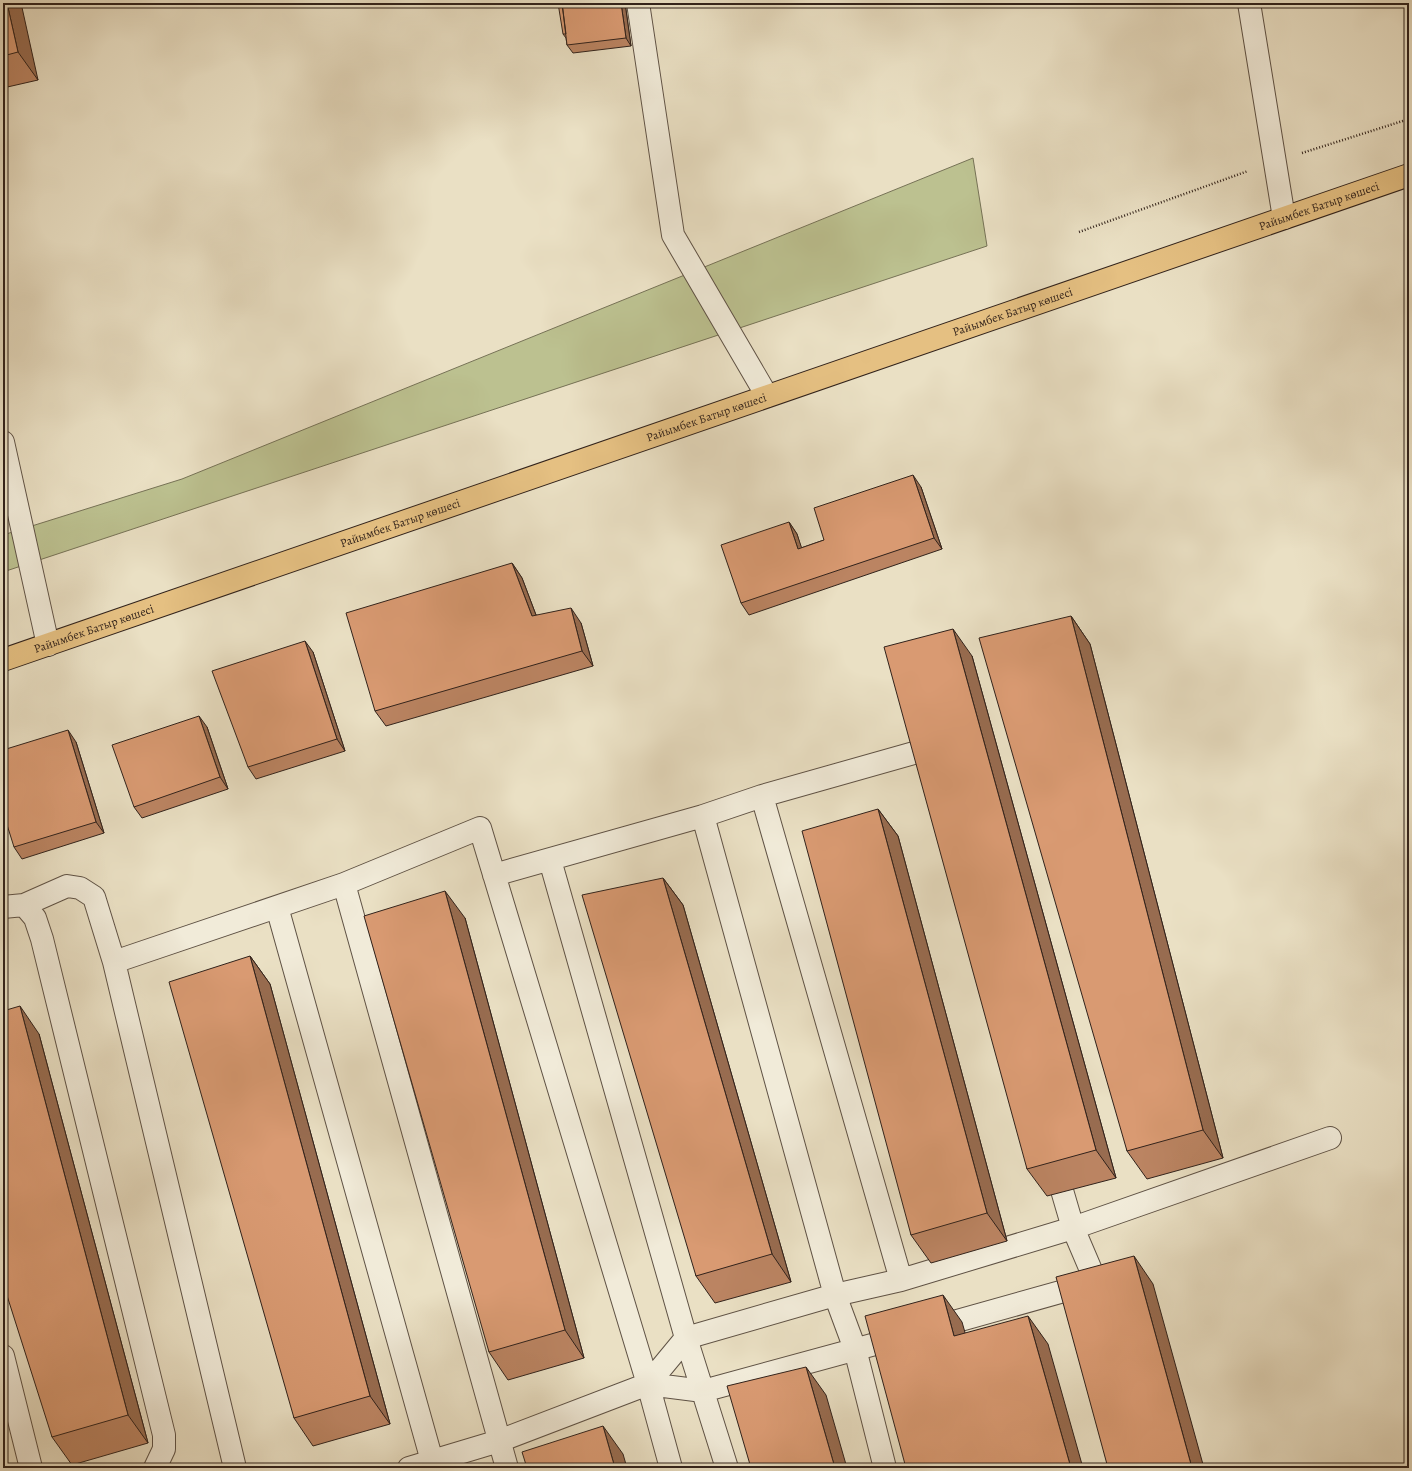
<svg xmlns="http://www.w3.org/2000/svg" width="1412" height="1471" font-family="Alegreya,serif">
  <rect width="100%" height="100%" fill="#eae0c4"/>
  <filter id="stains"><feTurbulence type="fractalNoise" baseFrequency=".005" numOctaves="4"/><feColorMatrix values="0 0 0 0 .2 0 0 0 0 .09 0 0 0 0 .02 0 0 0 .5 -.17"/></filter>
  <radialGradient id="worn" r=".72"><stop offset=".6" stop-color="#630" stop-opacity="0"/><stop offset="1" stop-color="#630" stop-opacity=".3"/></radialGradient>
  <path fill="#bcc190" stroke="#767256" d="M973,158L987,246L3,572V535L182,479Z"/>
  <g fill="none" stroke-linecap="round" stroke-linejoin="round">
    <defs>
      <path id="minor" d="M638,3L673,235L767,396
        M1249,3L1284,218
        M3,442L48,645
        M762,796L935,747L937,755
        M703,816L762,796L901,1280
        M494,875L703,816L835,1295L855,1349L885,1468
        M344,884L507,1468
        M24,905L67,886L80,888L94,897L114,962L235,1468
        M3,907L24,905L35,918L42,939L164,1435V1449L155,1468
        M277,907L434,1468
        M114,962L344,884L480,828L648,1384L671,1468
        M932,1328L1096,1282L1073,1228L1054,1163
        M3,1356L31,1468
        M648,1384L703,1391L901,1337
        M409,1468L499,1441L648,1384L686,1338L550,860
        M727,1468L686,1338L835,1295L901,1280L1073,1228L1330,1138"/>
      <g id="major">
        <path id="s1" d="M3,660L1409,175"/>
      </g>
    </defs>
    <use href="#minor" stroke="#5f5245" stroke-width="24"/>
    <use href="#major" stroke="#31221b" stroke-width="24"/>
    <path stroke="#31221b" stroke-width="2.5" stroke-dasharray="1 2" stroke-linecap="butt" d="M1302,153L1409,119
      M1079,232L1248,171"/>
    <use href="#minor" stroke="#f1ebd9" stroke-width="22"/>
    <use href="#major" stroke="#e5c082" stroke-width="22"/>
  </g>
  <path fill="#bb8462" stroke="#31221b" d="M3,3L38,80L3,88Z
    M625,3L631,46L573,53L567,45L566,38L563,34Z
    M921,487L942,549L749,615L741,603L789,522L797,534L801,548L824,540Z
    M512,563L522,578L536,615L581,623L593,666L386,726L375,711Z
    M1071,616L1090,644L1223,1158L1147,1179L1127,1151Z
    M313,652L345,751L256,779L248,767Z
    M972,656L1116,1178L1047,1196L1027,1169Z
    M207,727L228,789L142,818L134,807Z
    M76,742L104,833L22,859L14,847Z
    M878,809L898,836L1007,1241L931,1263L911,1235Z
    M663,878L683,905L791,1282L715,1303L696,1276Z
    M465,918L584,1358L508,1380L489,1352Z
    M250,956L270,984L390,1424L313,1446L294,1418Z
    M39,1034L148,1443L72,1465L52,1437Z"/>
  <path fill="#986c50" stroke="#31221b" d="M7,3H21L38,80L18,52Z
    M621,3H625L631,46L626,38Z
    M913,475L921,487L942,549L934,538Z
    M789,522L797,534L806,561L798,549Z
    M512,563L522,578L542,631L532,616Z
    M571,608L581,623L593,666L582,651Z
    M1071,616L1090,644L1223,1158L1203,1130Z
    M953,629L972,656L1116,1178L1096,1150Z
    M305,641L313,652L345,751L337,739Z
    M199,716L207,727L228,789L220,777Z
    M68,730L76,742L104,833L96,822Z
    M878,809L898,836L1007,1241L987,1213Z
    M663,878L683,905L791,1282L772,1254Z
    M445,891L465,918L584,1358L565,1330Z
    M250,956L270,984L390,1424L370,1396Z
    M20,1006L39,1034L148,1443L128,1415Z
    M1134,1256L1153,1284L1204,1468H1192Z
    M943,1295L962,1322L974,1364L954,1336Z
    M1028,1316L1048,1344L1083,1468H1071Z
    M806,1367L826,1395L847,1468H835Z
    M603,1426L623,1454L627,1468H615Z"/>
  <path fill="#d99a72" stroke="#31221b" d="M3,3H7L18,52L3,56Z
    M558,3H562L566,34H563Z
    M562,3H621L626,38L567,45Z
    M913,475L934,538L741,603L721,545L789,522L798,549L824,540L814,508Z
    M512,563L532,616L571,608L582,651L375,711L346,613Z
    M1071,616L1203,1130L1127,1151L979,638Z
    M953,629L1096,1150L1027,1169L884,647Z
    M305,641L337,739L248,767L212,671Z
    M199,716L220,777L134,807L112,745Z
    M68,730L96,822L14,847L3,812V750Z
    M878,809L987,1213L911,1235L802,831Z
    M663,878L772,1254L696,1276L582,895Z
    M445,891L565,1330L489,1352L364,916Z
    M250,956L370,1396L294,1418L169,982Z
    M20,1006L128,1415L52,1437L3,1283V1011Z
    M1134,1256L1192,1468H1108L1056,1277Z
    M943,1295L954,1336L1028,1316L1071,1468H906L865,1316Z
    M806,1367L835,1468H751L727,1386Z
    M603,1426L615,1468H527L522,1452Z"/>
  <g text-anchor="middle" stroke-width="3" stroke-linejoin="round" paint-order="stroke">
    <g font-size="12" fill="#31221b" stroke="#f1ebd9">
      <text dy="4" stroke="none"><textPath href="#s1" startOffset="1392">Райымбек Батыр көшесі</textPath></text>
      <text dy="4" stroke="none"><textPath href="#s1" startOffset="1068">Райымбек Батыр көшесі</textPath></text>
      <text dy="4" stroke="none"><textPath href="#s1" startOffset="744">Райымбек Батыр көшесі</textPath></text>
      <text dy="4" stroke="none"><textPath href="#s1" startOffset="420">Райымбек Батыр көшесі</textPath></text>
      <text dy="4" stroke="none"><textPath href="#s1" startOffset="96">Райымбек Батыр көшесі</textPath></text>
    </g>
  </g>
  <rect width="1412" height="1471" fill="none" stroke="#eae0c4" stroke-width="16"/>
  <rect x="4" y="4" width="1404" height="1463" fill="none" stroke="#31221b" stroke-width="2"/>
  <rect x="8" y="8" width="1396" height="1455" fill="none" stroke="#31221b"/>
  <rect width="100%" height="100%" filter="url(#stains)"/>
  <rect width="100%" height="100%" fill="url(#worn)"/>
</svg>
